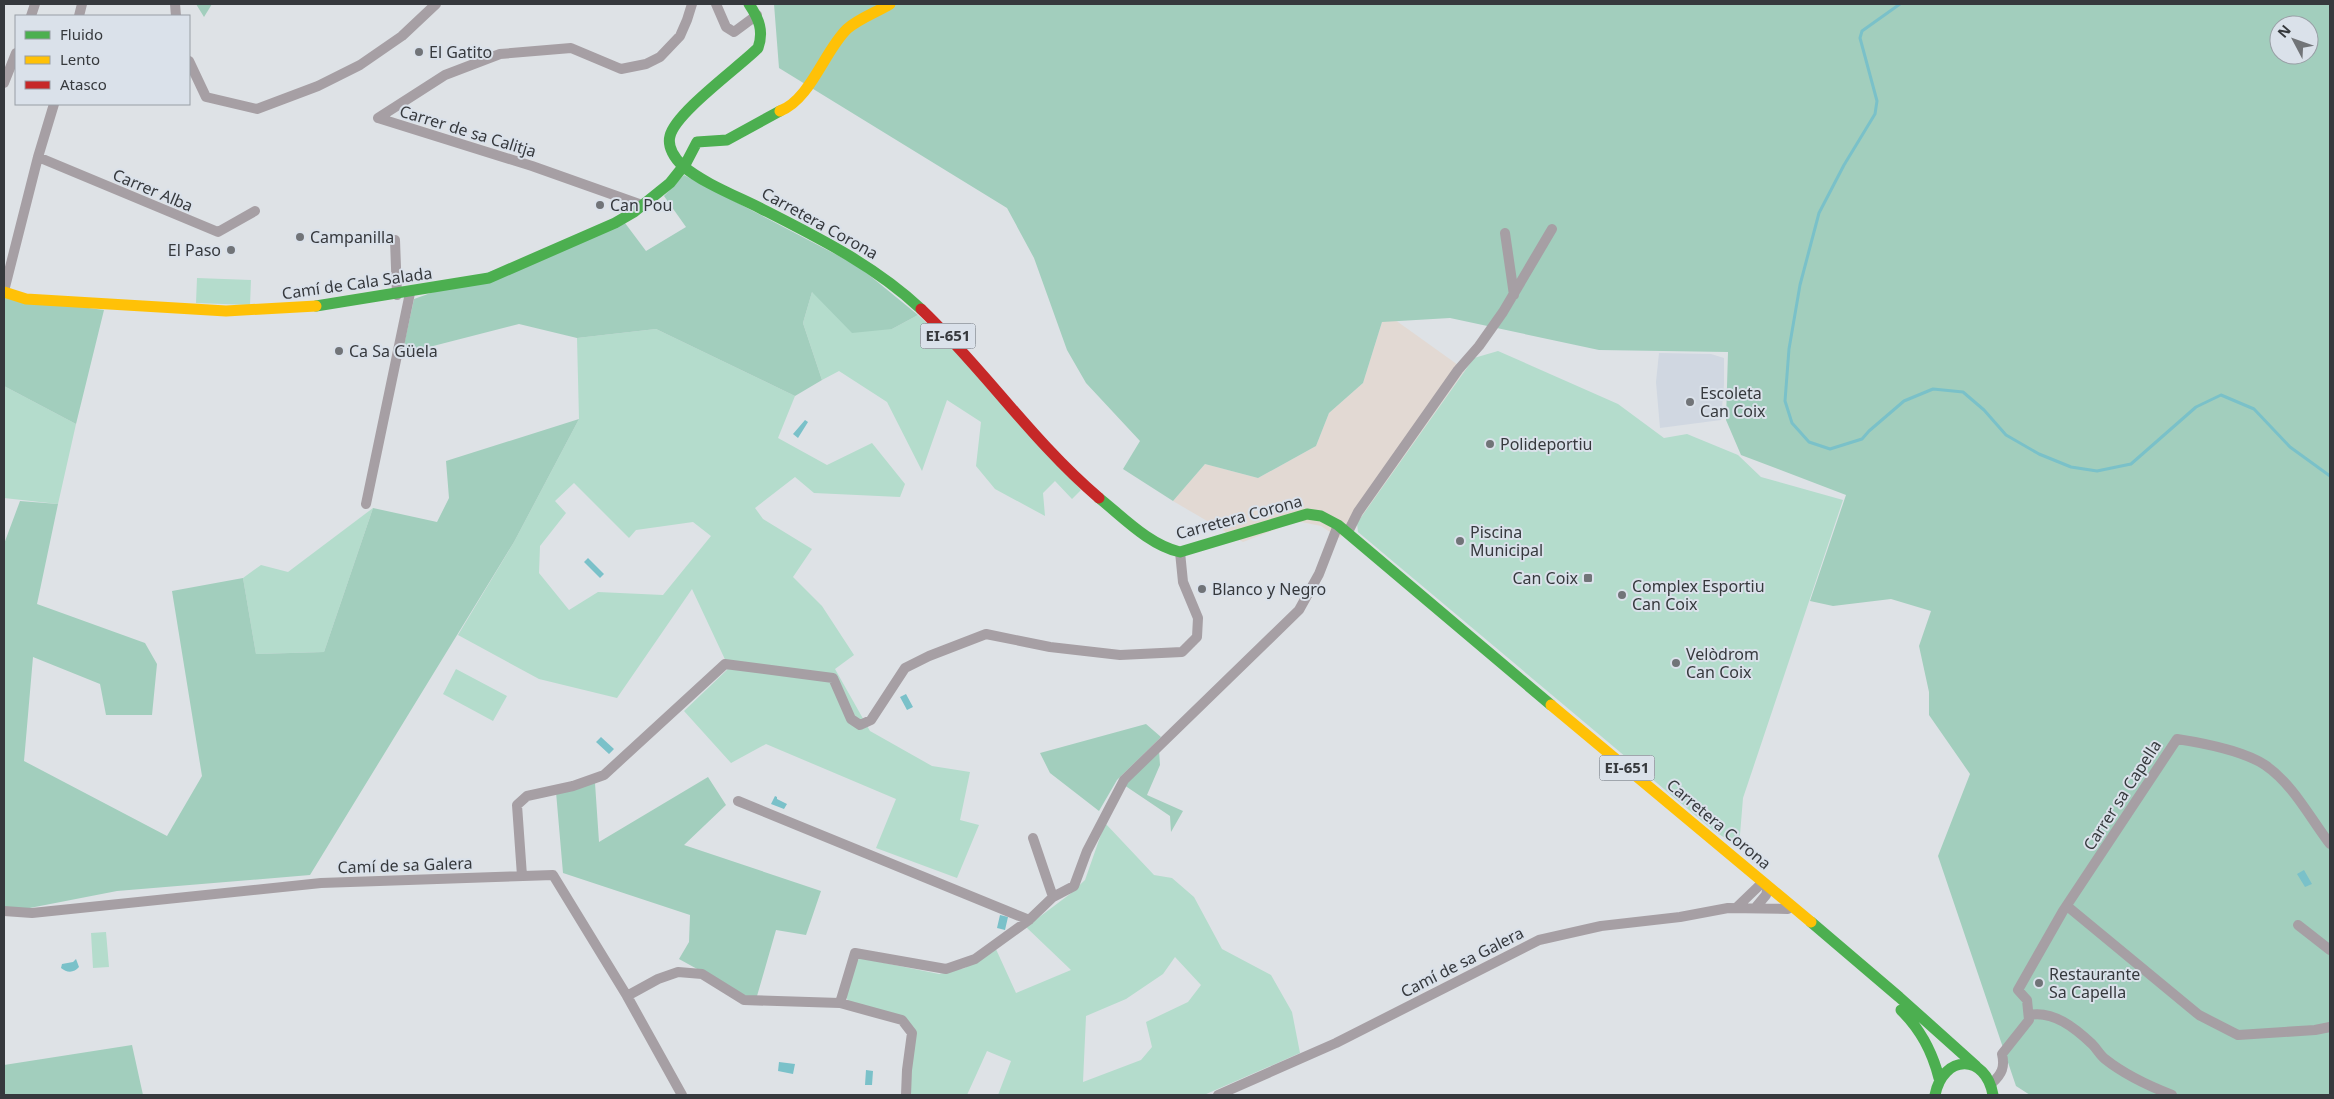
<svg xmlns="http://www.w3.org/2000/svg" width="2334" height="1099" font-family="'Noto Sans',sans-serif">
  <rect width="100%" height="100%" fill="#dee2e6"/>
  <path fill="#e2d9d3" d="M1391,317L1465,370L1357,523L1339,538L1321,526L1297,521L1243,542L1173,501L1205,464L1258,478L1316,446L1329,413L1363,383L1382,322Z"/>
  <path fill="#d0d7e1" d="M1659,353L1711,354L1724,358V384L1721,420L1660,428L1656,382Z"/>
  <path fill="#b4dccc" fill-rule="evenodd" d="M197,278L251,280L250,305L196,303Z
    M812,292L892,329L918,315L967,360L1081,490L1072,499L1055,481L1043,493L1045,516L995,489L976,466L981,422L947,400L922,471L887,402L839,371L822,380L803,323Z
    M656,329L795,396L778,438L827,465L872,443L905,484L900,497L814,493L795,477L755,508L763,519L812,549L793,577L822,606L854,655L835,669L870,731L932,766L970,772L960,820L979,825L957,878L876,848L896,799L766,744L731,763L684,711L729,668L692,589L617,698L539,679L458,635L514,542L579,419L577,338ZM574,483L629,538L636,530L693,522L711,536L663,595L598,592L569,610L539,573L540,546L566,513L555,501Z
    M1498,351L1618,404L1664,438L1687,434L1738,455L1761,477L1843,500L1743,798L1739,847L1714,831L1358,532L1357,523L1474,358Z
    M4,386L76,424L58,504L4,498Z
    M373,508L324,652L256,654L243,578L261,565L288,572Z
    M456,669L507,696L493,721L443,694Z
    M1105,823L1154,875L1172,878L1194,897L1222,949L1271,975L1292,1012L1300,1053L1204,1095H998L1011,1061L987,1051L967,1095H910L914,1031L904,1018L848,1001L845,994L856,962L860,958L939,974L965,968L995,947L1016,993L1071,970L1026,927L1070,894L1085,880ZM1175,957L1201,985L1188,1002L1146,1022L1152,1047L1141,1060L1083,1082L1086,1016L1126,999L1163,974Z
    M106,932L109,967L93,968L91,933Z"/>
  <path fill="#a2cebd" fill-rule="evenodd" d="M196,4H212L204,17Z
    M774,4H2330V1095H2030L2016,1086L1938,856L1970,774L1929,715V692L1919,646L1931,611L1891,599L1833,606L1810,601L1846,495L1741,455L1726,420L1728,352L1599,350L1450,318L1382,322L1363,383L1329,413L1316,446L1258,478L1205,464L1173,501L1123,469L1140,441L1086,383L1067,350L1034,258L1007,208L779,68ZM2279,25H2309V55H2279Z
    M684,175L858,266L918,315L892,329L852,333L812,292L803,323L822,380L795,396L656,329L577,338L519,324L402,354L414,299L625,223L646,251L686,227L664,196Z
    M4,297L104,310L76,424L4,386Z
    M579,419L514,542L310,875L117,891L4,913V544L20,501L58,504L37,604L145,643L157,664L152,715H106L100,684L33,657L24,761L167,836L202,776L172,591L243,578L256,654L324,652L373,508L437,522L449,498L446,461Z
    M1146,724L1161,737L1117,780L1099,811L1050,773L1040,753Z
    M1159,750L1160,765L1147,795L1183,811L1171,832L1170,816L1124,785Z
    M708,777L726,805L684,845L821,891L806,935L776,930L757,996L748,997L679,959L689,942L690,915L563,873L556,792L595,783L599,842Z
    M132,1045L143,1095H4V1065Z"/>
  <path fill="#7ac1c9" d="M805,420L808,422L798,438L793,434Z
    M588,558L604,574L600,578L584,562Z
    M906,694L913,707L907,710L900,697Z
    M601,737L614,749L609,754L596,742Z
    M775,796L777,797V799L787,804L784,809L771,804Z
    M2304,870L2312,884L2305,887L2297,874Z
    M1000,915L1008,917L1005,930L997,928Z
    M76,959L79,967C74,973 67,973 61,968L62,964L73,962Z
    M779,1062L795,1064L793,1074L778,1071Z
    M866,1070L873,1071L872,1085H865Z"/>
  <g fill="none" stroke-linecap="round" stroke-linejoin="round">
    <path stroke="#7ac1c9" stroke-width="3" d="M1900,4L1862,31L1860,38L1877,101L1875,114L1844,165L1819,213L1800,285L1789,349L1785,401L1792,423L1809,442L1830,449L1862,439L1869,431L1904,401L1933,389L1963,392L1984,410L2006,435L2039,454L2071,467L2097,471L2131,464L2196,407L2221,395L2254,409L2290,447L2330,476"/>
    <path stroke="#a69fa4" stroke-width="10" d="M175,4L176,16
      M716,4L726,27L734,32L757,15
      M31,16L35,4
      M79,16L82,4
      M189,61L206,97L257,109L318,86L360,65L402,36L436,4
      M4,83L16,53
      M378,118L445,75L500,54L571,48L621,69L646,64L660,57L680,36L687,20L692,4
      M378,118L532,166L642,205
      M38,157L218,232L255,211
      M1505,233L1514,295
      M395,240L397,295
      M4,291L38,157L54,104
      M366,504L410,293
      M1348,532L1358,512L1458,370L1479,346L1503,312L1552,229
      M738,801L1029,920
      M1033,838L1053,897
      M522,876L517,805L527,796L573,786L604,775L725,664L833,678L851,719L860,725L871,720L905,668L929,656L986,634L1050,647L1120,655L1182,652L1197,637L1198,618L1183,582L1180,552
      M2067,906L2199,1015L2238,1035L2315,1030L2330,1027
      M1737,907L1763,882
      M1756,907L1766,895L1768,887
      M4,911L32,913L321,883L553,875L627,996L682,1095
      M2298,925L2330,950
      M627,996L658,979L678,972L702,974L744,1000L840,1003L902,1020L912,1033L907,1070L906,1095
      M840,1003L855,953L946,969L975,959L1029,920L1053,897L1074,886L1087,851L1124,780L1299,610L1319,574L1338,525
      M2029,1015C2053,1010 2075,1028 2092,1044C2097,1049 2100,1055 2105,1059C2125,1075 2149,1086 2172,1095
      M1992,1083C2002,1074 2005,1067 2002,1054L2029,1020L2027,1000L2018,990L2063,911L2177,739C2203,743 2242,750 2265,765C2293,784 2310,818 2330,844
      M1218,1095L1336,1043L1539,940L1601,926L1680,917L1728,908L1788,909"/>
    <path stroke="#4caf50" stroke-width="11" d="M749,4C759,19 764,31 758,48C739,67 675,113 670,136C667,147 675,159 683,166C703,183 736,196 760,208C817,237 874,265 921,309
      M316,306L489,278L615,223L634,212L670,183L686,163L697,142L727,140L780,111
      M1099,498C1123,517 1149,545 1180,552L1307,514L1321,516L1338,525L1551,705
      M1811,922L1899,997L1976,1066
      M1901,1010C1921,1030 1932,1051 1939,1078
      M1935,1095C1943,1054 1986,1053 1993,1095"/>
    <path stroke="#ffc107" stroke-width="11" d="M780,111C810,100 825,50 847,29C858,19 877,12 890,4
      M4,292L26,299L226,311L316,306
      M1551,705L1811,922"/>
    <path stroke="#c62828" stroke-width="11" d="M921,309C983,368 1033,442 1099,498"/>
  </g>
  <g fill="#717478" stroke="#dae1ea" stroke-width="2">
    <circle cx="419" cy="52" r="5"/>
    <circle cx="600" cy="205" r="5"/>
    <circle cx="300" cy="237" r="5"/>
    <circle cx="231" cy="250" r="5"/>
    <circle cx="339" cy="351" r="5"/>
    <circle cx="1690" cy="402" r="5"/>
    <circle cx="1490" cy="444" r="5"/>
    <circle cx="1460" cy="541" r="5"/>
    <rect x="1583" y="573" width="10" height="10" rx="2.5"/>
    <circle cx="1202" cy="589" r="5"/>
    <circle cx="1622" cy="595" r="5"/>
    <circle cx="1676" cy="663" r="5"/>
    <circle cx="2039" cy="983" r="5"/>
  </g>
  <g text-anchor="middle" stroke-width="4" stroke-linejoin="round" paint-order="stroke">
    <g fill="#dae1ea" stroke="#676b71" stroke-width="1">
      <rect x="920.5" y="323.5" width="55" height="25" rx="4"/>
      <rect x="1599.5" y="755.5" width="55" height="25" rx="4"/>
    </g>
    <g font-size="15" font-weight="bold" fill="#36393d">
      <text x="948" y="341">EI-651</text>
      <text x="1627" y="773">EI-651</text>
    </g>
    <g font-size="16" fill="#36393d" stroke="#dae1ea" text-anchor="start">
      <text x="429" y="58">El Gatito</text>
      <text x="610" y="211">Can Pou</text>
      <text x="310" y="243">Campanilla</text>
      <text x="221" y="256" text-anchor="end">El Paso</text>
      <text x="349" y="357">Ca Sa Güela</text>
      <text x="1700" y="399">Escoleta<tspan x="1700" dy="18">Can Coix</tspan></text>
      <text x="1500" y="450">Polideportiu</text>
      <text x="1470" y="538">Piscina<tspan x="1470" dy="18">Municipal</tspan></text>
      <text x="1578" y="584" text-anchor="end">Can Coix</text>
      <text x="1632" y="592">Complex Esportiu<tspan x="1632" dy="18">Can Coix</tspan></text>
      <text x="1212" y="595">Blanco y Negro</text>
      <text x="1686" y="660">Velòdrom<tspan x="1686" dy="18">Can Coix</tspan></text>
      <text x="2049" y="980">Restaurante<tspan x="2049" dy="18">Sa Capella</tspan></text>
    </g>
    <g font-size="16" fill="#36393d" stroke="#dae1ea">
      <text transform="translate(468 131) rotate(17)" y="6">Carrer de sa Calitja</text>
      <text transform="translate(153 190) rotate(23)" y="6">Carrer Alba</text>
      <text transform="translate(820 223) rotate(29)" y="6">Carretera Corona</text>
      <text transform="translate(357 283) rotate(-8)" y="6">Camí de Cala Salada</text>
      <text transform="translate(1239 517) rotate(-15)" y="6">Carretera Corona</text>
      <text transform="translate(2122 795) rotate(-57)" y="6">Carrer sa Capella</text>
      <text transform="translate(1719 824) rotate(40)" y="6">Carretera Corona</text>
      <text transform="translate(405 865) rotate(-2)" y="6">Camí de sa Galera</text>
      <text transform="translate(1462 962) rotate(-27)" y="6">Camí de sa Galera</text>
    </g>
  </g>
  <rect width="2334" height="1099" fill="none" stroke="#36393d" stroke-width="10"/>
  <rect x="15" y="15" width="175" height="90" fill="#dae1ea" stroke="#989ea5"/>
  <rect x="25" y="31" width="25" height="8" fill="#4caf50" stroke="#989ea5"/>
  <text x="60" y="40" font-size="15" fill="#36393d">Fluido</text>
  <rect x="25" y="56" width="25" height="8" fill="#ffc107" stroke="#989ea5"/>
  <text x="60" y="65" font-size="15" fill="#36393d">Lento</text>
  <rect x="25" y="81" width="25" height="8" fill="#c62828" stroke="#989ea5"/>
  <text x="60" y="90" font-size="15" fill="#36393d">Atasco</text>
  <g transform="translate(2294 40) rotate(311)"><circle r="24" fill="#dae1ea" stroke="#989ea5"/>
  <path d="M0-4L9 19L0 12L-9 19Z" fill="#717478"/>
  <text y="-8" font-size="14" font-weight="bold" text-anchor="middle" fill="#36393d">N</text>
  </g>
</svg>
